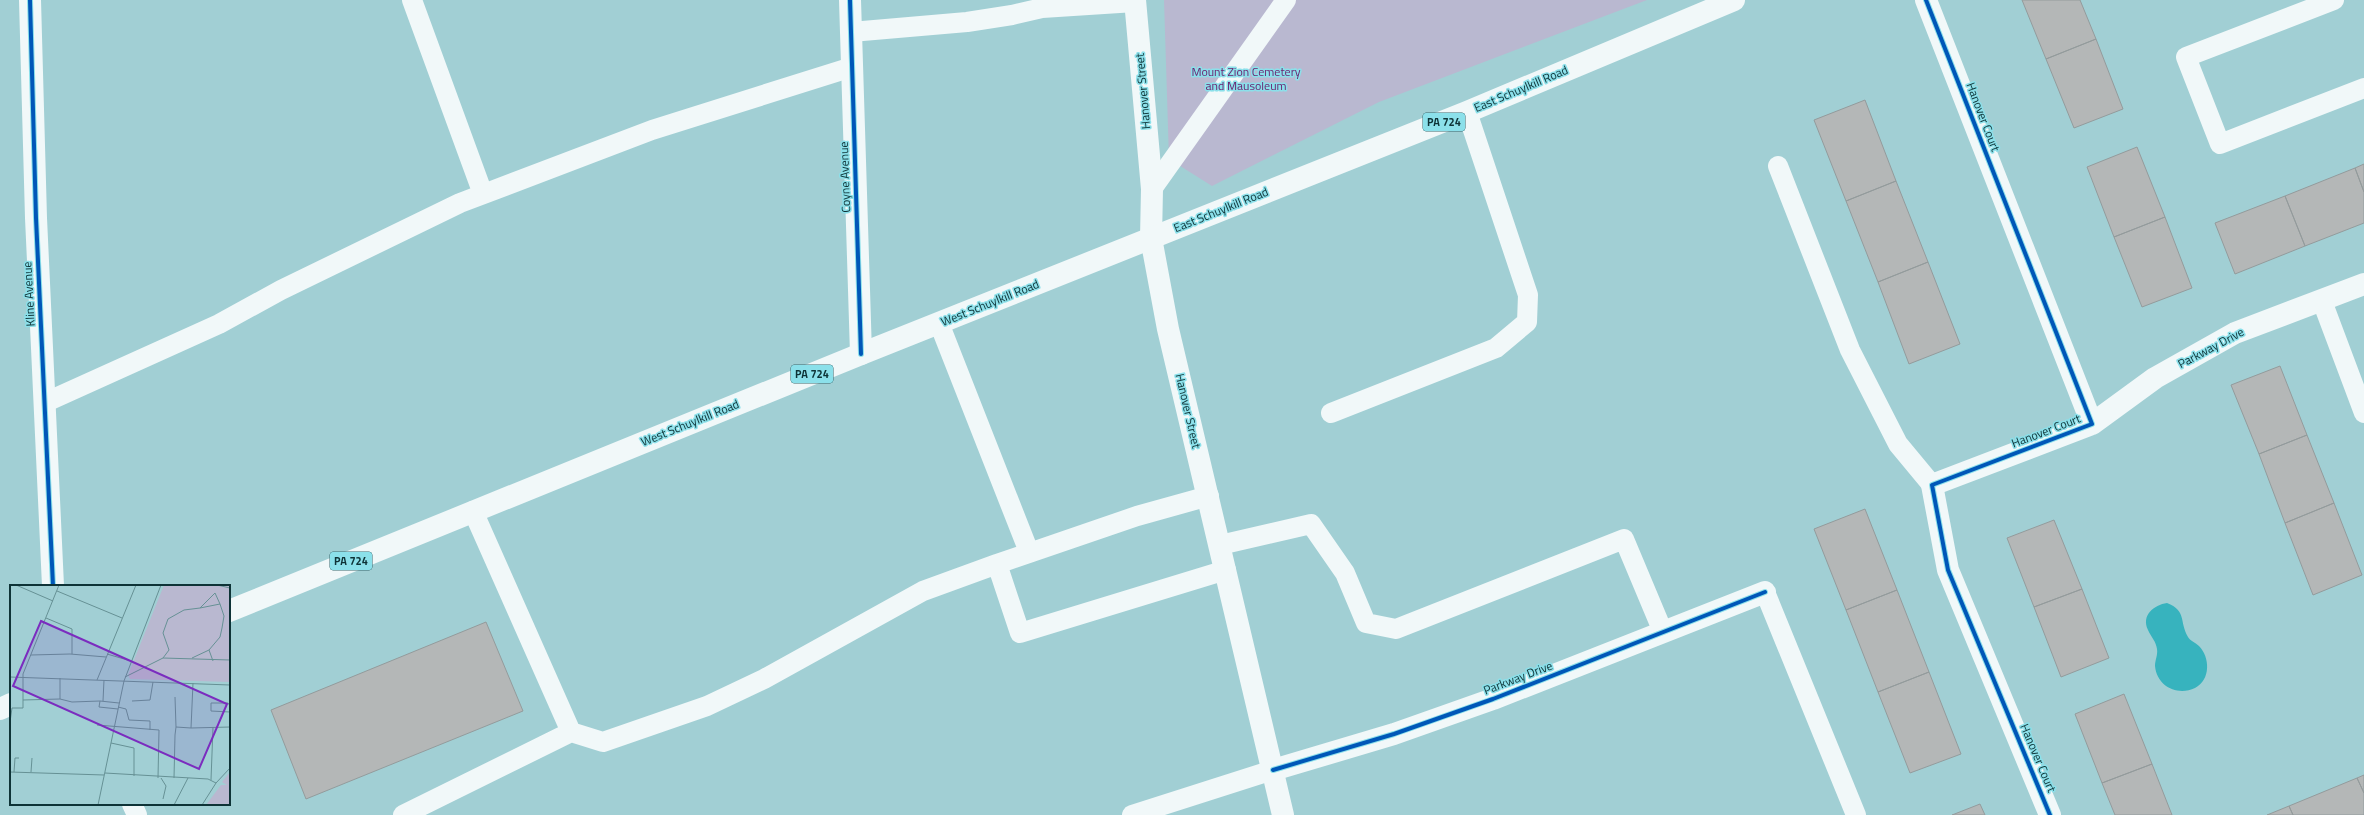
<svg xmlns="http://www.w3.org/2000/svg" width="2364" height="815" font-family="'Titillium Web',sans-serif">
  <rect width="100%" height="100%" fill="#a1cfd4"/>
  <path fill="#b9b8d0" d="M1164,0H1647L1379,102L1212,186L1169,159Z"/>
  <path fill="#37b3be" d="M2167,603C2187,611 2179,621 2188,637C2190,641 2195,642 2199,646C2210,657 2211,680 2195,688C2178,696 2157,687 2155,666C2155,660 2158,655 2157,649C2156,641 2151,637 2148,630C2141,615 2154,605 2167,603Z"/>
  <path fill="#b4b7b7" stroke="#939b9c" d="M2022,0H2080L2096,39L2046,59Z
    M2096,39L2123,109L2074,128L2046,59Z
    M1865,100L1896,181L1846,201L1814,120Z
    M2137,147L2165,217L2114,237L2087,167Z
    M2364,164V192L2355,168Z
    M2355,168L2364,192V223L2305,246L2285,196Z
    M1896,181L1928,262L1878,282L1846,201Z
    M2285,196L2305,246L2235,274L2215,223Z
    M2165,217L2192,288L2142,307L2114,237Z
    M1928,262L1960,344L1909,364L1878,282Z
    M2280,366L2307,435L2259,454L2231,385Z
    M2307,435L2334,503L2285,523L2259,454Z
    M2334,503L2362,575L2313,595L2285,523Z
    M1865,509L1897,590L1846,610L1814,529Z
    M2054,520L2082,589L2034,607L2007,538Z
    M2082,589L2109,658L2061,677L2034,607Z
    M1897,590L1929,672L1878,692L1846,610Z
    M486,622L523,711L306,799L271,710Z
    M1929,672L1961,754L1910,773L1878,692Z
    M2124,694L2152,764L2102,783L2075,714Z
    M2152,764L2172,815H2115L2102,783Z
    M2364,775V793L2357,778Z
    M2357,778L2364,793V815H2293L2289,806Z
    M1980,804L1985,815H1952Z
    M2289,806L2293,815H2267Z"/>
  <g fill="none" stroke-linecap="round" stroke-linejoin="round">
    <path stroke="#f1f8f9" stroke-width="20" d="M412,0L483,194
      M2334,0L2186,57L2220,144L2364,88
      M851,32L967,22L1012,15L1042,8L1135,2
      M1778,166L1850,350L1898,444L1932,485
      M1152,189L1286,0
      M2322,301L2364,413
      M939,323L1029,552
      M44,403L219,324L281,290L460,203L652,130L852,67
      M1331,413L1496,348L1527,322L1528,295L1467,112
      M1209,496L1137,516L997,564L1020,633L1226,570
      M1220,545L1311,524L1345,573L1366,623L1396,629L1624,539L1663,632
      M1765,592L1856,815
      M571,732L603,742L707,706L764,679L923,591L997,564
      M132,804L137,815
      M403,815L571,732L473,511
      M1132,815L1273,770"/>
    <path stroke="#f1f8f9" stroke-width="22" d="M30,0L36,218L53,586
      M850,0L861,354
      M1926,0L2092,424L1932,485L1948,570L2050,815
      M2092,424L2155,378L2235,333L2364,284
      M1273,770L1394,734L1493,699L1765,592"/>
    <path stroke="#f1f8f9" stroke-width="22" d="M1135,0L1152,189L1151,238L1168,329L1283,815"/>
    <path stroke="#f1f8f9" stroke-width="22" d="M229,611L861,354L1467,112L1734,0
      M0,709L11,704"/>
    <defs>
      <path id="cycleway" d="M30,0L36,218L53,586
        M850,0L861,354
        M1926,0L2092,424L1932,485L1948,570L2050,815
        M1273,770L1394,734L1493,699L1765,592"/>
    </defs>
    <use href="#cycleway" stroke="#8be0ea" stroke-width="6"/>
    <use href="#cycleway" stroke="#0057b8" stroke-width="4"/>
  </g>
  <g text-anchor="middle" stroke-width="3" stroke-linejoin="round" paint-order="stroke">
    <g fill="#8be0ea" stroke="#34676d" stroke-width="1">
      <rect x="1423" y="113" width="42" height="18" rx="3"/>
      <rect x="791" y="365" width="42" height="18" rx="3"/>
      <rect x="330" y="552" width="42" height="18" rx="3"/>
    </g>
    <g font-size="11" font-weight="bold" fill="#0e3337">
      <text x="1444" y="126">PA 724</text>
      <text x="812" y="378">PA 724</text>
      <text x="351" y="565">PA 724</text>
    </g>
    <g font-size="12" fill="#6b226f" stroke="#8be0ea">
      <text x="1246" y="76">Mount Zion Cemetery<tspan x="1246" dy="14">and Mausoleum</tspan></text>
    </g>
    <g font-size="12" fill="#0e3337" stroke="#8be0ea">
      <text transform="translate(1521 89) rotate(-23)" y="4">East Schuylkill Road</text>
      <text transform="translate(1143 91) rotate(-95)" y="4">Hanover Street</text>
      <text transform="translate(1983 117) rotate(69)" y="4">Hanover Court</text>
      <text transform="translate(845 177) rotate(-92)" y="4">Coyne Avenue</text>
      <text transform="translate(1221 210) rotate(-22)" y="4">East Schuylkill Road</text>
      <text transform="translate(29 294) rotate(-93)" y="4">Kline Avenue</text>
      <text transform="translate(990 303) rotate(-22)" y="4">West Schuylkill Road</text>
      <text transform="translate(2211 348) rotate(-28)" y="4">Parkway Drive</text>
      <text transform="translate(1188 411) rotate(77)" y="4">Hanover Street</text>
      <text transform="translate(690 423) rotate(-22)" y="4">West Schuylkill Road</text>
      <text transform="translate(2046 431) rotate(-21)" y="4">Hanover Court</text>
      <text transform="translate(1518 678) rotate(-21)" y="4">Parkway Drive</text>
      <text transform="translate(2038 758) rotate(67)" y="4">Hanover Court</text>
    </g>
  </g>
  <g transform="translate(10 585)">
    <rect width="220" height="220" fill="#a1cfd4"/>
    <path d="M154,0H220V97L120,94L118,90ZM220,187V220H196L211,200H217L212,197Z" fill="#b9b8d0"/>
    <path fill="none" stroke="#669195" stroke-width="1" d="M6,0L43,16M207,0L220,3M47,6L112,33M36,33L62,44V69M199,65L210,52L212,43L214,31L210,19M97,69L121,76M21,70L60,69L96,72M153,73L159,65L153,48L158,34L174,25L190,23L210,19L205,8L190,23M182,73L199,65L203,76M0,92L220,100M115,92L153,73L220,75M87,95L126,0M165,112L166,142M50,114L62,117L90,116M13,115L50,114V93M93,116L94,95M122,116L140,115L143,97M220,121L218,118H201V126L220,127M108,122L116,124L119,135L140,136V145M108,124L89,122L90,116L109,118M0,137L2,123H13V89L49,0M87,140L149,145L148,193M181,143L220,142M101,158L124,163V191M0,187L94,190M4,187L5,173H9M21,187L22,173M95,188L198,194L206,198M151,193L156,201L153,214M164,193L165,150L166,142L181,143L183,98M201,195L203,142M88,220L114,96L151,0M164,220L178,193M192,220L206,198L220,183"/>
    <path fill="#7b2cbf" fill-opacity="0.15" stroke="#7b2cbf" stroke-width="2" d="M31,36L217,119L189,184L3,101Z"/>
    <rect width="220" height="220" fill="none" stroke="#0e3337" stroke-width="2"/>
  </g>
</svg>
